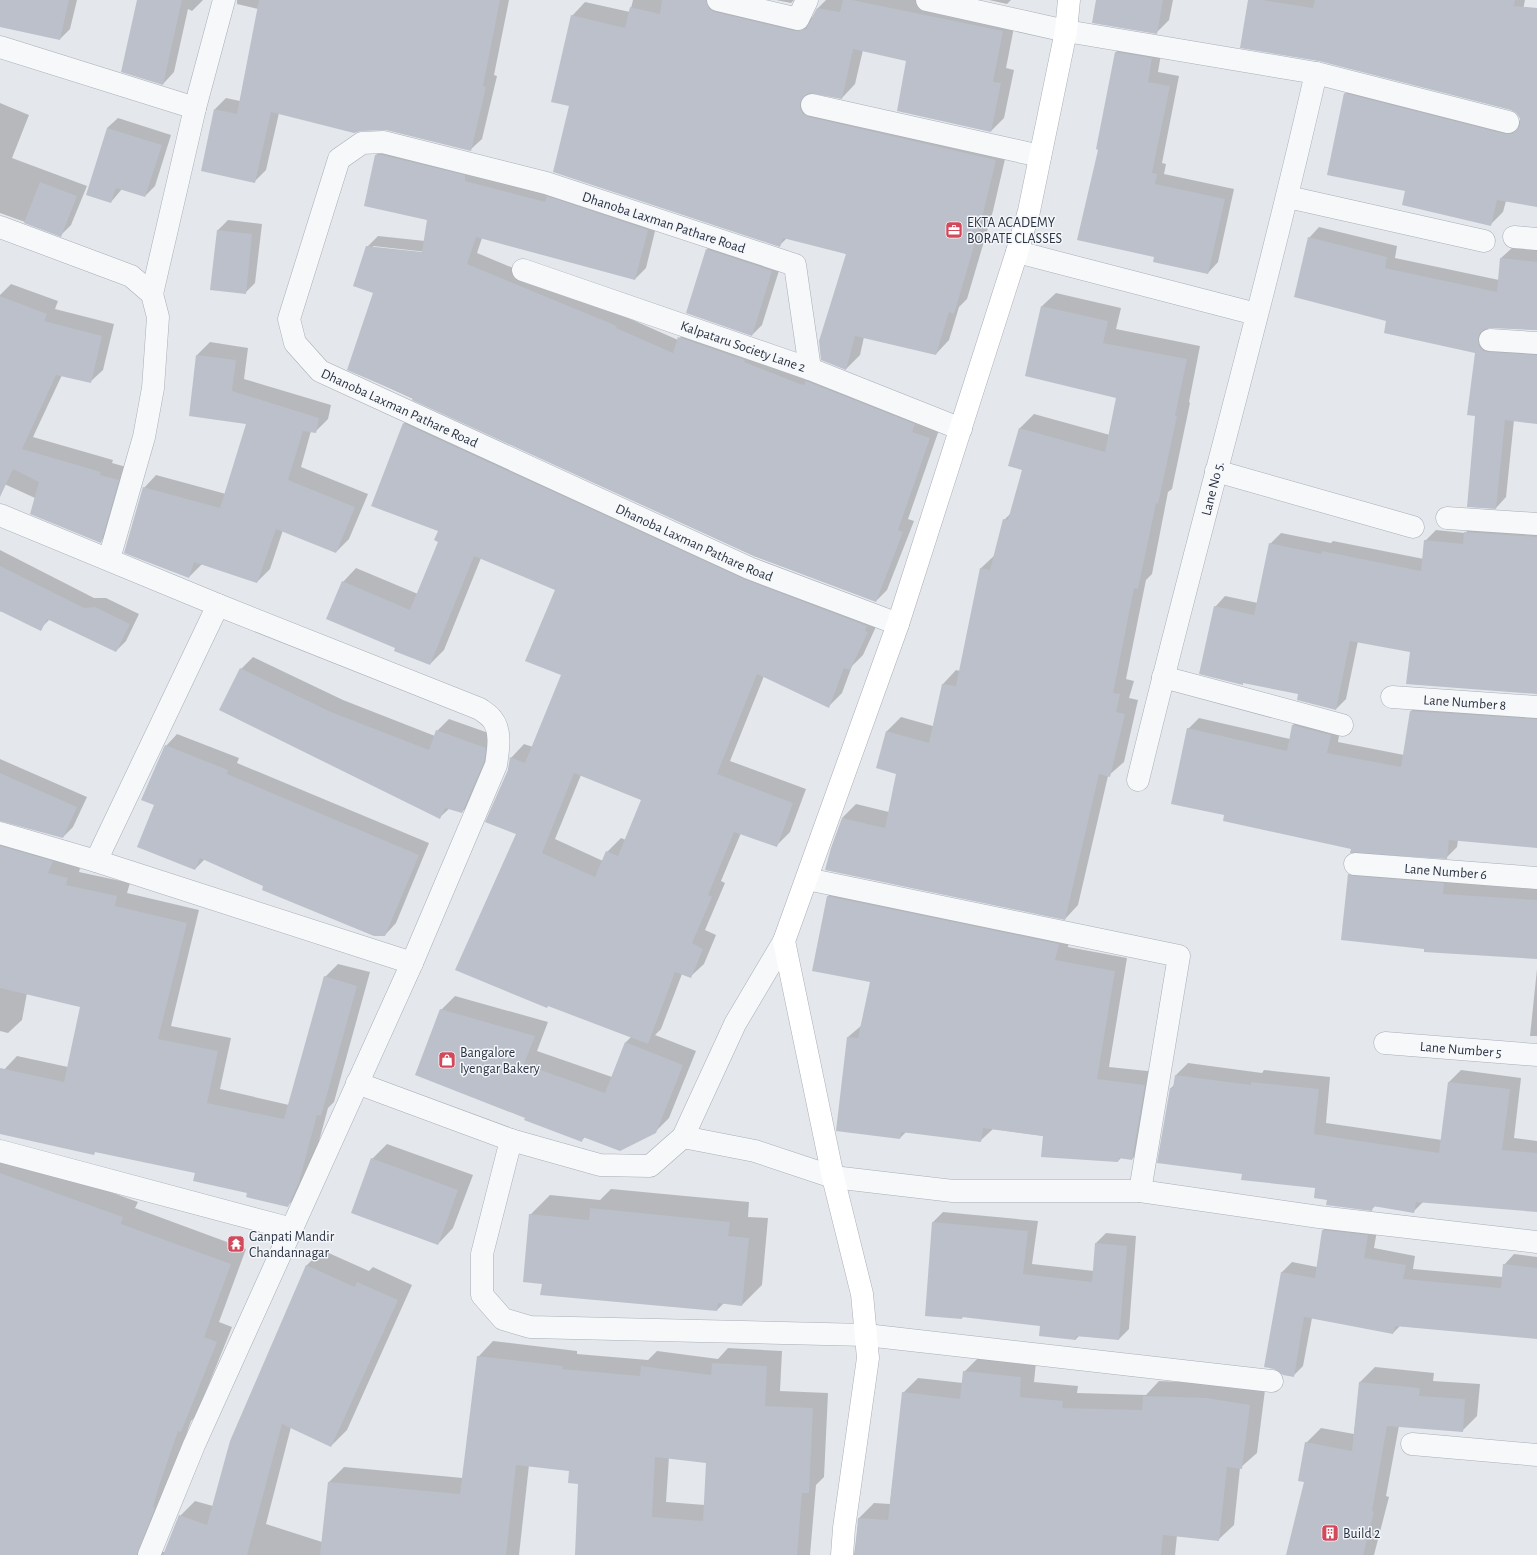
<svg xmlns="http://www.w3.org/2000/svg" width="1537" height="1555" font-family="'Alegreya Sans',sans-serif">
  <rect width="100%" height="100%" fill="#e4e7ec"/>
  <path fill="#0003" fill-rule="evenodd" d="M0,0H77L70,29L60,39L0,26Z
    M146,0H203L192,11L188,9L174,72L163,84Z
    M237,0H509L494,75L497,76L482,139L470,150L386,129L279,113L266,170L255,181L215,109L226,98L240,101L258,9L237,4Z
    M633,0H733L814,18L818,8L826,0H942L1016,17L1006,68L1014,70L1004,118L991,131L908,60L863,50L855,84L842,98L813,93V95L1008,146L993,211L967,299L959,307L949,340L936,354L864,337L860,355L846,369L847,254L787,238L779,246L571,105L572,16L585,2L630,12Z
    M776,0H794L791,3Z
    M989,0H1011L1007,4Z
    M1098,0H1173L1169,20L1156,33Z
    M1249,0H1525L1520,25L1537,57V206L1506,201L1503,212L1490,225L1406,190L1345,94L1358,81L1521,121L1517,112Z
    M1126,42L1162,48L1158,72L1179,76L1162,163L1166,164L1164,174L1234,189L1218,262L1208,273L1155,256L1099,149L1116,52Z
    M0,103L29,115L12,158L87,186L71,225L61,235L0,213Z
    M118,118L171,135L155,186L145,196L122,189L111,202L107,128Z
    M387,144L658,219L646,268L635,279L482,238L477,253L627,315L626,317L678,340L690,326L940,427L908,519L914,521L887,590L876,601L754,556L348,369L374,292L367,247L378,236L425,241L428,219L376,155ZM373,246L427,252V254L373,248Z
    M228,220L262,224L255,283L245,293L211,289L218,230Z
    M1319,227L1397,246L1395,258L1499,280L1501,258L1512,248L1537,250V330L1488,327L1489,335L1537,345V423L1514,420L1506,497L1496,508L1476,415V352L1388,321L1309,238Z
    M717,239L782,261L762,325L752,335L707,249Z
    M11,284L58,301L55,309L114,324L103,370L90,382L62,375L33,437L113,460L112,463L130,468L112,529L100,542L35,498L0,482V295Z
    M1056,293L1121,308L1116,329L1200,346L1189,402L1190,403L1172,489L1168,492L1152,574L1146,580L1126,679L1134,681L1129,698L1138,700L1124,762L1108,776L1078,905L1065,919L842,818L856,804L889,812L898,773L877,767L887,731L901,717L933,726L943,684L956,670L960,671L981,568L995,555L1004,520L1011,513L1023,469L1010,465L1020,428L1034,414L1110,435L1118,397L1042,306Z
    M210,342L248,348L244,379L331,405L328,419L315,432L311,431L301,467L368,494L349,539L336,552L283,530L270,569L257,582L202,564L189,577L144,488L156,475L226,494L247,423L197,355Z
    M418,410L880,618L863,655L852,666L842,693L829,706L764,676L730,761L806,789L790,832L776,846L741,833L721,881L725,883L705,930L716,935L704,964L690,977L682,974L661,1029L655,1035L696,1051L669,1118L655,1132L585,1137L582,1140L526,1117L441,1010L455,996L548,1022L537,1051L612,1077L626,1042L631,1037L518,833L508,770L511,758L524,744L533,747L562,675L556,589L481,558L444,650L430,664L396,648L343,582L356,568L418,594L439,541V531L404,423ZM581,775L642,800L626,840L621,838L607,852L603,861L555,839Z
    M1476,522L1537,526V693L1407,683L1411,651L1358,641L1346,699L1336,709L1300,693L1244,682L1242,684L1215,607L1225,596L1258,603L1270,544L1281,533L1331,543L1333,541L1424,559L1425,541L1436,530L1465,533Z
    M0,550L94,598H106L139,614L126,641L116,651L50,619L40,629L1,611L0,612Z
    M253,657L343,700L435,736L437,731L449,719L497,736L474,800L462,812L450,808L440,817L241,669Z
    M1422,700L1537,708V847L1458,840L1457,847L1446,858L1352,848L1225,814L1188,729L1199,718L1290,739L1293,725L1304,714L1341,724L1338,742L1404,755L1411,711Z
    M177,734L239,758L237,763L429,843L396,923L385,935L205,859L195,869L156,804L166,746Z
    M0,759L87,797L73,827L63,837L0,820Z
    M0,839L81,865L79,872L130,883L127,893L199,910L171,1026L231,1038L220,1089L289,1105L325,977L338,964L370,972L334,1102L328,1108L312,1167L301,1193L287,1206L196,1172L96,1151L94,1153L0,1133V1074L17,1056L68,1067L81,1006L27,993L22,1020L8,1033L0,1031Z
    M1362,861L1537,886V958L1425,948L1349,875Z
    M841,884L1071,931L1068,947L1127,958L1109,1067L1157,1072L1145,1146L1132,1159L1121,1158L1118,1161L1044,1136L993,1129L980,1141L906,1132L900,1138L848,1037L862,1025L871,982L828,896Z
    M1537,969V1036H1530Z
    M1188,1063L1262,1073L1264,1070L1330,1077L1326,1123L1442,1140L1449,1082L1461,1070L1521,1078L1514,1138L1537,1141V1211L1424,1201L1414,1211L1375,1206L1372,1209L1328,1199L1317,1187L1243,1174L1171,1088L1175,1084L1176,1075Z
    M387,1144L473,1175L453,1228L438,1244L372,1159Z
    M8,1155L138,1202L135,1208L246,1249L219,1322L232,1327L196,1416L191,1421L174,1469L160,1552H165L180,1516L195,1501L213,1506L306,1266L322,1250L369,1271L373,1267L412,1285L347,1430L331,1446L291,1427L266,1524L322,1542L329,1482L344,1467L463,1478L478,1357L493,1341L577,1351V1354L648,1360L657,1351L718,1359L728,1348L782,1351L780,1391L828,1393L824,1477L816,1485L810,1555H576L579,1483L570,1470L529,1465L519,1555H0V1163ZM669,1457L707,1462L705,1505L666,1502Z
    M611,1189L749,1202L748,1217L768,1218L762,1285L742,1305L724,1303L717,1310L530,1215L550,1195L600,1200Z
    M943,1212L1038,1221L1032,1264L1094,1271L1096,1243L1106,1233L1136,1236L1129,1329L1119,1339L1079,1336L1076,1339L1041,1325L964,1316L962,1318L933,1222Z
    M1333,1220L1378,1225L1374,1248L1415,1256L1413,1269L1503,1277L1504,1265L1514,1254L1537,1257V1338L1400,1326L1393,1333L1312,1318L1303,1366L1293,1376L1282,1272L1292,1262L1317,1267L1323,1230Z
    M979,1357L1036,1362L1034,1382L1078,1386L1077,1393L1146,1395L1159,1381L1223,1384L1265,1390L1257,1453L1240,1468L1234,1525L1218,1540L1177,1535L1175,1555H854L859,1518L874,1503L890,1504L903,1393L918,1378L963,1383L964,1372Z
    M1375,1367L1434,1373L1433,1381L1480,1384L1477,1416L1462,1431L1399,1426L1386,1496L1389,1497L1374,1555H1287L1305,1481L1306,1443L1321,1428L1354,1434L1360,1382Z"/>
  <path fill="#bbc0ca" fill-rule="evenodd" d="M0,0H69L60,40L0,27Z
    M137,0H182L163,85L121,72Z
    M259,0H500L483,86L486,87L471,151L386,130L361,131L354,133L271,112L255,183L201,171L214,109L237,114Z
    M662,0H706L709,9L715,12L795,31L806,29L817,8L840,12L843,0H852L1003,31L993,82L1001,83L991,132L897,111L906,61L853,49L842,99L809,93L803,97L800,103V108L803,114L809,117L996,160L980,226L954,314L949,312L936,355L855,336L846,370L821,360L819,341L846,254L783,238L780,247L553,172L569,106L551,102L571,15L625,28L630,7L660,14Z
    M1096,0H1163L1157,34L1092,23Z
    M1248,0H1262L1313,8L1315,0H1515L1514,6L1537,8V207L1497,200L1491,226L1402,205L1405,191L1327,175L1344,93L1505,134H1512L1517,130L1520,125V118L1516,113L1511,110L1319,61L1240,48Z
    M1115,52L1152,58L1148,82L1170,86L1152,173L1157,174L1155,184L1225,199L1208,274L1153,262L1154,257L1077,240L1098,150L1096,149Z
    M107,128L162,145L145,197L116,188L111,203L86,195Z
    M375,155H382L465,175V181L545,202L547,196L648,230L635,280L476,237L467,264L617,326L616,328L673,353L678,337L745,360L744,362L800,384L804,385L806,381L915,424L912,432L930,438L898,530L903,532L876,602L754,556L412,400L413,398L347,370L373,293L353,286L366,246L422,252L427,220L364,206Z
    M40,182L77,196L61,237L24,223Z
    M217,230L252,234L246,294L210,290Z
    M1308,237L1387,257L1385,268L1497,292L1500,258L1537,262V330L1490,328L1485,329L1480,333L1478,339L1479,346L1483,351L1489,352L1537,355V424L1505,420L1496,509L1467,507L1475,416L1467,415L1475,353L1384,333L1386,321L1294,297Z
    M706,249L772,271L752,336L686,313Z
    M0,296L47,314L44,321L102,336L91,383L56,375L22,449L101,472L100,475L119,480L101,543L30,514L39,482L13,469L0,497Z
    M1041,306L1108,321L1103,343L1187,359L1175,416H1177L1158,504L1156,503L1138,589L1134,588L1113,693L1120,694L1116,712L1125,714L1110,777L1099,774L1065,920L825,870L831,848L842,818L885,828L896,774L876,768L886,731L929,743L942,684L956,686L980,568L990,570L1003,519L1008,520L1022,470L1008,466L1019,428L1105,452L1116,398L1025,376Z
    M196,355L236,360L232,391L319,418L316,433L303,431L288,480L355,507L336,553L276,529L257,583L194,562L189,578L124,553L143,487L220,508L246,424L189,416Z
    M403,423L744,579L867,626L865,631L868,632L850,670L844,668L829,708L757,674L717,774L793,803L777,847L734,832L708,895L712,897L692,943L703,949L691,978L675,972L648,1044L548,1006L547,1008L455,970L516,834L485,822L508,770L510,757L525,763L561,675L525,661L555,590L474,556L430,665L394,651L395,648L326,619L342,581L410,610L438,542L434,540L438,531L371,506ZM574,773L641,800L618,856L606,851L595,877L542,853Z
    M1464,532L1537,537V694L1406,684L1410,652L1350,641L1336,710L1297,700L1298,694L1243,683V685L1199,674L1214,606L1254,615L1269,543L1321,554L1322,551L1421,571L1424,540L1463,544Z
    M0,566L84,608L95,607L130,624L116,652L47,619L41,631L0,611Z
    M240,668L331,712L429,750L436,730L486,748L484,762L462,813L445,808L440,819L219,710Z
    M1410,711L1537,719V848L1449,840L1447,859L1350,853L1351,849L1223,821L1224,815L1171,804L1187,728L1287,751L1292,725L1331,735L1327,753L1401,767Z
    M165,745L228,770L227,774L419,855L385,936H374L262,890L263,886L200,858L195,870L137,847L154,805L141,800Z
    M0,773L77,807L63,838L0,821Z
    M0,846L53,861L48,873L68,878L66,885L117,896L115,906L187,923L158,1039L218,1051L207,1103L284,1119L324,976L357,986L321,1116L317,1115L299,1182L288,1207L246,1197L247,1193L193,1181L195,1173L95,1152L94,1155L0,1134V1068L64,1082L80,1007L0,988Z
    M1348,874L1354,876L1444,883L1443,894L1537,900V959L1424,952V949L1341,940Z
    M827,896L1059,944L1055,960L1115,971L1097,1079L1145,1085L1132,1160L1119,1158L1118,1162L1041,1157L1043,1136L983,1128L981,1142L901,1132L900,1139L836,1131L847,1037L858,1038L870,982L812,971Z
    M440,1009L535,1036L524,1064L605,1093L625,1042L683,1065L656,1133L620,1151L583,1137L582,1142L524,1120L525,1118L415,1075Z
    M1175,1075L1251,1085V1082L1319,1089L1314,1134L1439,1153L1448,1082L1510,1089L1502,1150L1537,1153V1212L1416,1202L1414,1213L1373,1206L1372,1211L1326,1205L1327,1200L1314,1198L1315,1188L1241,1180L1242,1174L1157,1163L1170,1088H1173Z
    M371,1158L458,1190L438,1245L351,1213Z
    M0,1173L123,1217L121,1224L231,1264L204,1337L217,1342L181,1432L178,1431L159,1486L153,1507L155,1508L137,1555H0Z
    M590,1208L730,1222L728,1236L749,1238L742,1306L718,1303L717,1311L540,1295L542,1284L523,1282L529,1214L589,1220Z
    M932,1222L1028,1231L1023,1274L1092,1282L1095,1243L1127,1246L1119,1340L1076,1336V1340L1039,1336L1040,1326L962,1317V1319L925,1316Z
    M1322,1230L1368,1235L1364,1258L1406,1265L1403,1279L1501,1288L1503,1264L1537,1268V1339L1395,1326L1393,1334L1304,1317L1294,1377L1283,1375L1274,1369L1264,1367L1281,1272L1315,1278Z
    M306,1265L355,1287L357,1282L398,1300L331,1447L282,1424L247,1555H163L179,1515L207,1525L230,1441Z
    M477,1356L563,1366L562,1369L640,1376L641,1366L711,1375L712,1363L767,1366L765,1406L813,1408L809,1493H802L797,1555H575L578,1484L568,1483L569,1471L516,1465L506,1555H320L328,1482L460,1494ZM655,1457L706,1463L703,1521L652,1517Z
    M963,1371L1021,1377L1020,1397L1063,1401L1062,1408L1142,1410L1143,1396L1207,1398L1250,1405L1242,1469L1227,1467L1219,1541L1163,1535L1161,1555H855L858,1518L888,1520L902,1392L960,1399Z
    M1359,1382L1420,1388L1419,1396L1465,1399L1463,1432L1387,1426L1372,1511L1374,1512L1363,1555H1286L1304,1482L1298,1481L1305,1442L1352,1451Z"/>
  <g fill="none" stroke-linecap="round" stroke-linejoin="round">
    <defs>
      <g id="street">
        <path d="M718,0L798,19L807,0"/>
        <path d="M927,0L1066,31L1316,73L1508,122"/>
        <path d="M0,47L195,108"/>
        <path d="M812,105L1040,156"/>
        <path d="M1288,197L1484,241"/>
        <path d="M0,227L131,276L152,294L158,317L153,388L144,437L109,559"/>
        <path d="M1514,237L1537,239"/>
        <path d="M1017,252L1256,314"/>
        <path id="s1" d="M523,270L810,369L961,429"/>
        <path d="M152,294L195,108L224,0"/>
        <path d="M1490,340L1537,343"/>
        <path id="s2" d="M810,369L795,265L546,183L383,142L362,143L339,159L289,319L295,343L320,371L749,568L898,624"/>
        <path d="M1216,471L1413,527"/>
        <path d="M0,515L218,605L480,709C484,712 489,715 492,719C502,731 498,751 496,765L412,963L194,1445L149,1555"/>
        <path d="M1447,518L1537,524"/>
        <path d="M1163,677L1342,725"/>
        <path id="s3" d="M1392,697L1537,707"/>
        <path id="s4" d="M1138,780C1195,544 1262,310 1316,73"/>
        <path d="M0,833L96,861L412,963"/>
        <path d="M96,861L218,605"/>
        <path id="s5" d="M1355,864L1537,878"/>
        <path d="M807,879L1179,956L1140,1191"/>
        <path id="s6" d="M1385,1043L1537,1055"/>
        <path d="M357,1083L511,1140L600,1165L650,1166L683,1137L735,1024L784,941"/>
        <path d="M683,1137L755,1151L833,1177L953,1191H1140L1319,1217L1537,1242"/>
        <path d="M511,1140L482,1254V1295L503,1319L530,1327L866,1335L1272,1381"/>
        <path d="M0,1151L292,1229"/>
        <path d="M1412,1444L1537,1455"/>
      </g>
      <path id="secondary" d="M842,1555L844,1528L868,1358L862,1294L833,1177L784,941L898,624L1017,252L1029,211L1066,31L1069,0"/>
    </defs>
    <use href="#street" stroke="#a9aeb7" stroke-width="23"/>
    <use href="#secondary" stroke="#a9aeb7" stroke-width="23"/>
    <use href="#street" stroke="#f7f8fa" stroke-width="22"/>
    <use href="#secondary" stroke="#fff" stroke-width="22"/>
  </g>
  <defs>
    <symbol id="office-square" viewBox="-11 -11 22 22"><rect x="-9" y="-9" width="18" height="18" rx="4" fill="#d1495b" stroke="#f4f6f9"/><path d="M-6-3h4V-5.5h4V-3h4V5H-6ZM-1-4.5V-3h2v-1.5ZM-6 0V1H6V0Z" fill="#fff"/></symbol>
    <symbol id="shop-square" viewBox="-11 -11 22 22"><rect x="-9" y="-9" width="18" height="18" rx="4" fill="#d1495b" stroke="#f4f6f9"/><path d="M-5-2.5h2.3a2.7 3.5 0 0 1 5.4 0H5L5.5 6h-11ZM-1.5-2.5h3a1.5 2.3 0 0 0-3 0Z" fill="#fff"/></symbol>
    <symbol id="temple-square" viewBox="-11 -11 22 22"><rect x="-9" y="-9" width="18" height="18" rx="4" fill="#d1495b" stroke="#f4f6f9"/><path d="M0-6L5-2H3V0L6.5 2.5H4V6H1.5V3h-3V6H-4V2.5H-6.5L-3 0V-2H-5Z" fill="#fff"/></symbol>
    <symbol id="building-square" viewBox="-11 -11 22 22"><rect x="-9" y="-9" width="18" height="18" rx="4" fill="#d1495b" stroke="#f4f6f9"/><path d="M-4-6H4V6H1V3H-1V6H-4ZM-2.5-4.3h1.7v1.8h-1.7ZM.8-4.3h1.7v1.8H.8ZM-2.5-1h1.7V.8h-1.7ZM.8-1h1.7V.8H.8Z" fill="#fff"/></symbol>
  </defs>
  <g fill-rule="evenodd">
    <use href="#office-square" x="944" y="220" width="20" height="20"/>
    <use href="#shop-square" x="437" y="1050" width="20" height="20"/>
    <use href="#temple-square" x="226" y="1234" width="20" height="20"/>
    <use href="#building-square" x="1320" y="1523" width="20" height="20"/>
  </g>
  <g text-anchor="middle" stroke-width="3" stroke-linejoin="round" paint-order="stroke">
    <g font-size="14" fill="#2b3445" stroke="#f4f6f9">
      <text transform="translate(664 222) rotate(18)" y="5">Dhanoba Laxman Pathare Road</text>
      <text dy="5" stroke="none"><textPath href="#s1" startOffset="233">Kalpataru Society Lane 2</textPath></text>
      <text dy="5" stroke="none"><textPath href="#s2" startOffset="902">Dhanoba Laxman Pathare Road</textPath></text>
      <text dy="5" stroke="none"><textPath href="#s4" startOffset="301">Lane No 5.</textPath></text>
      <text dy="5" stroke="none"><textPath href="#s2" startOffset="1226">Dhanoba Laxman Pathare Road</textPath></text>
      <text dy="5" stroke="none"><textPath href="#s3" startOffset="73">Lane Number 8</textPath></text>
      <text dy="5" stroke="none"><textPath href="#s5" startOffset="91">Lane Number 6</textPath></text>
      <text dy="5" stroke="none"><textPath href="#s6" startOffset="76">Lane Number 5</textPath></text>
    </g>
    <g font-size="14" fill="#2b3445" stroke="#f4f6f9" text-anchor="start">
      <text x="967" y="227">EKTA ACADEMY<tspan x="967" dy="16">BORATE CLASSES</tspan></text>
      <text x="460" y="1057">Bangalore<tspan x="460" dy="16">Iyengar Bakery</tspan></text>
      <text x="249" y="1241">Ganpati Mandir<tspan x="249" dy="16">Chandannagar</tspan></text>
      <text x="1343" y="1538">Build 2</text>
    </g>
  </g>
</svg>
